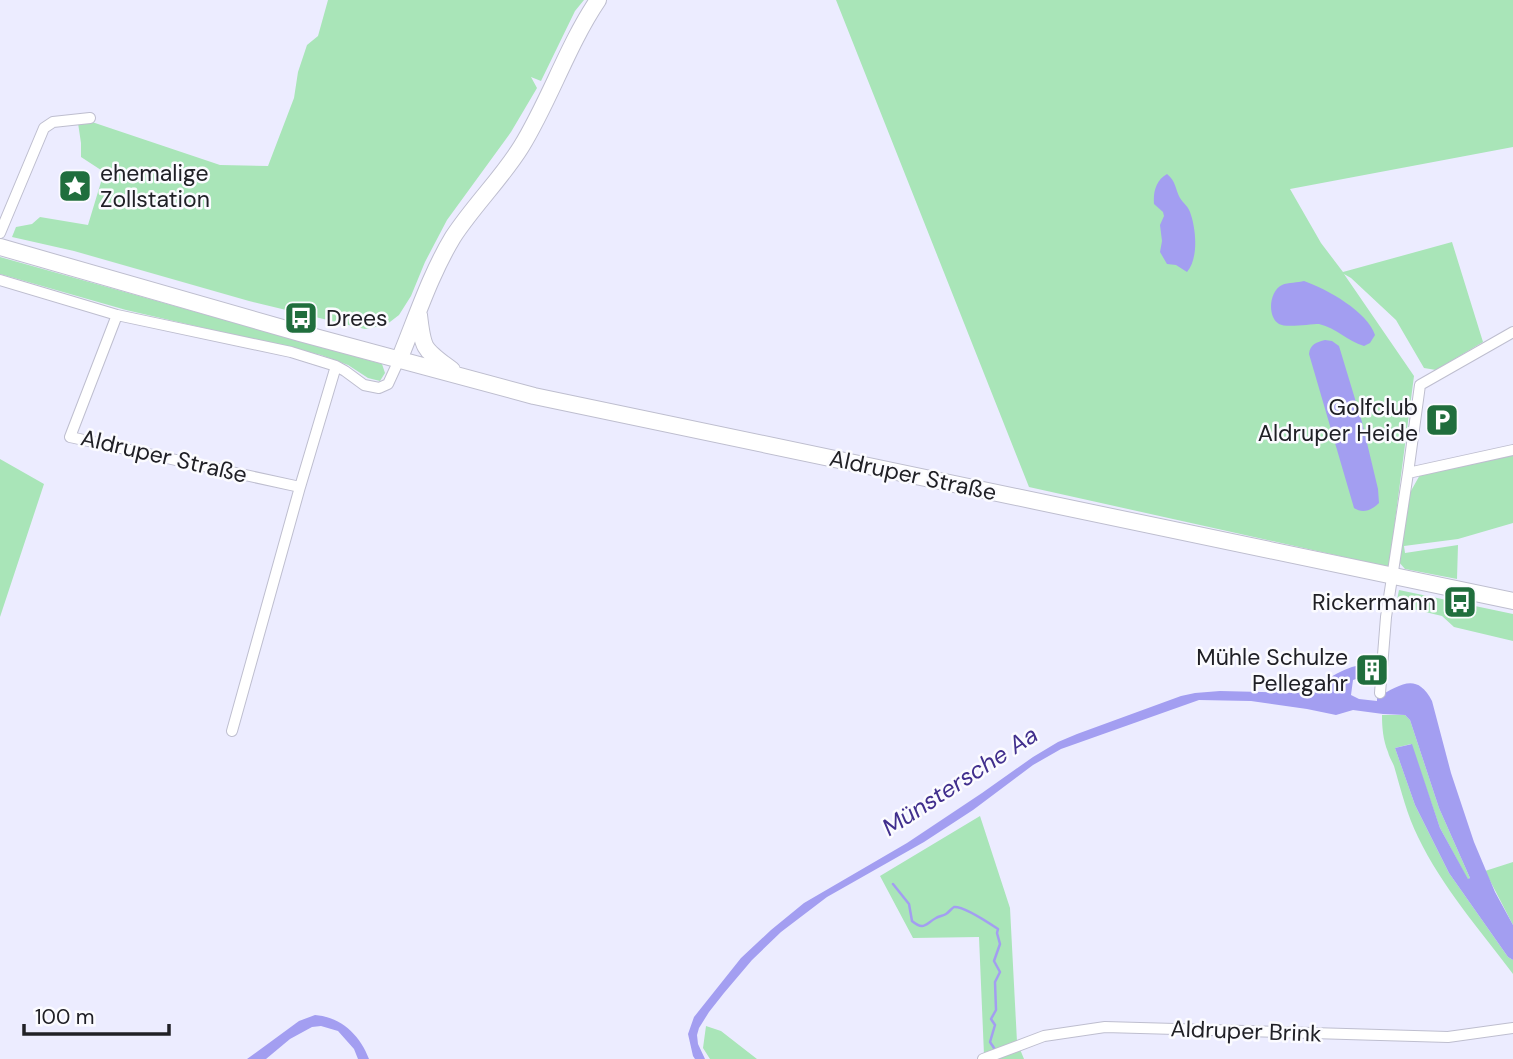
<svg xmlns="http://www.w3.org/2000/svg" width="1513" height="1059" font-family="'DM Sans',sans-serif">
  <rect width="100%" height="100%" fill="#ececff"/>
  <path fill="#a9e5b8" d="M328,0H584L575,11L541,81L531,77L537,88L511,132L447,220L425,262L411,296L399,315L386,325L365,329L249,301L74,251L12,237L16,227L32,224L40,217L88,225L104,172L81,157V143L78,123L92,122L220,165L268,166L294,98L298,72L307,45L318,36Z
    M836,0H1513V147L1290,189L1321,243L1343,272L1452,242L1483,342L1436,370L1424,368L1396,320L1351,278L1344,274L1414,376L1389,567L1029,487Z
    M0,257L382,364L385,373L380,381L368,378L348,365L321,355L126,310L0,274Z
    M1513,455V523L1458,539L1404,546L1405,553L1458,545L1457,579L1405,569L1398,561L1407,498L1421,473Z
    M0,459L44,484L0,617Z
    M1399,590L1513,614V641L1454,627L1442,616L1396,605Z
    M1382,715H1405L1410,720L1439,808L1470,878L1468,880L1440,828L1411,744L1395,748L1415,805L1449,873L1508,957L1513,960V974C1480,930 1442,887 1418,837C1407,815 1401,790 1394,766C1392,761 1389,757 1388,752C1383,740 1382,727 1382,715Z
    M980,816L1010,908L1017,1042L1024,1059H980L984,1055L979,937L913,938L880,876Z
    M1513,862V925L1485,871Z
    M706,1026L721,1031L757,1059H710L703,1048Z"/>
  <path fill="#a39ef1" d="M1167,174C1176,181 1175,189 1180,198C1183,203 1188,206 1190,212C1196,228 1199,258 1187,272L1176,265L1167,264L1160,252L1162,241L1160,225L1164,216L1163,212L1154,204C1153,192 1156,180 1167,174Z
    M1304,281C1327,289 1368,312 1375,335L1370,343L1364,346C1347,341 1337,328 1319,324C1310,324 1286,328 1279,324C1267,317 1269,291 1282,285C1288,282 1298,283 1304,281Z
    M1325,340L1332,341L1339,346L1362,422L1378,489L1379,503C1372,510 1363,514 1354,508L1309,354C1310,344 1317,342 1325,340Z
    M1356,666L1365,667L1362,677L1353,680L1351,695L1359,699L1377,701V697C1400,686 1416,671 1432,701L1451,773L1474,842L1495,892L1513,925V960L1508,957L1449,873L1415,805L1395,748L1412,744L1440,828L1468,879L1470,878L1439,808L1410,720L1405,715L1383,714L1353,710L1336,715L1307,709L1251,701L1199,700L1061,749L1033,765L973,810L924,842L827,897L781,932L752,960L724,993L709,1012L699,1028L697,1035L698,1044L705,1059H695L693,1056L688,1034L694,1017L741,958L771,930L804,903L907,843L982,793L1033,757L1058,742L1077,734L1181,696L1195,693L1220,691L1297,693C1319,688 1334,671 1356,666Z
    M315,1015C341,1017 360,1035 369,1059H358L354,1049L338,1031L321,1026L312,1027L290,1039L266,1059H247L299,1021Z"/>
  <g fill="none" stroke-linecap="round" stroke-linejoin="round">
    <path stroke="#a39ef1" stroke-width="2.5" d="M893,884L909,904L912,921C924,931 925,924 936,918C939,916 943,916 946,914C948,913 952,908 954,907C964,906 989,923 998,929L997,933L1000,944L994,961L1000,972L995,982L996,1010L991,1019L995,1025L990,1042L994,1048"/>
    <defs>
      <path id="street" d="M0,233L44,128L53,122L90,118
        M0,280L117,315L291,352L336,366L345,371L364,385L379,388L388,384L399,360
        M117,315L70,437L300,487L336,366
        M1408,473L1513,450
        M1380,693L1386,617L1408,473L1420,385L1513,332
        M232,731L300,487
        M983,1059L1044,1036L1105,1027L1448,1037L1513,1028"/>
      <path id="secondary" d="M0,247L300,333L534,396L1513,601
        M419,315C423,351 424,349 452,370
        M399,360C416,319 430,275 453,237C474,205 501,179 521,147C550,100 567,46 598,0"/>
    </defs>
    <use href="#street" stroke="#bebecf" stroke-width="12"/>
    <use href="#secondary" stroke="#bebecf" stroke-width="18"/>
    <use href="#street" stroke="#fff" stroke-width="10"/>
    <use href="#secondary" stroke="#fff" stroke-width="16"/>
  </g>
  <defs>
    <symbol id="sight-square" viewBox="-11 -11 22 22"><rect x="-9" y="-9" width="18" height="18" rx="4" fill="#206e3d" stroke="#fbfbff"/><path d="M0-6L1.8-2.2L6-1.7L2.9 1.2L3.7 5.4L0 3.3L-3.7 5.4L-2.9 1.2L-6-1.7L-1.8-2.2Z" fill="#fff"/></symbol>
    <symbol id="bus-square" viewBox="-11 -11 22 22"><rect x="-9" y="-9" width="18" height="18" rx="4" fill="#206e3d" stroke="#fbfbff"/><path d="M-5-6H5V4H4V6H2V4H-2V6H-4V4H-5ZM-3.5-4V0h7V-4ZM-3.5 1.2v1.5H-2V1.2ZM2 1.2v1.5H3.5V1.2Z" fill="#fff"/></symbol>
    <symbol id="parking-square" viewBox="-11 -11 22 22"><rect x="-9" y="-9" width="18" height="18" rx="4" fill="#206e3d" stroke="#fbfbff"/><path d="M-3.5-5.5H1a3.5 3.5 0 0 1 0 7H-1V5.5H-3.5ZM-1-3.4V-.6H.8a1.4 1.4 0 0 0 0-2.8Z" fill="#fff"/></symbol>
    <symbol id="building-square" viewBox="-11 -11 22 22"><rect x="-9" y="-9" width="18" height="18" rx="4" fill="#206e3d" stroke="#fbfbff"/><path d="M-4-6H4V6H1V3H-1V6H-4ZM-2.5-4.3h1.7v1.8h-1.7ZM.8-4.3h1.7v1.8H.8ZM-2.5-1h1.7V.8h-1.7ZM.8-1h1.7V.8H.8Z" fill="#fff"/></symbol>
  </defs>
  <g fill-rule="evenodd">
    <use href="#sight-square" x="56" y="167" width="38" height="38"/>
    <use href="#bus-square" x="282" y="299" width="38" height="38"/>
    <use href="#parking-square" x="1423" y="401" width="38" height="38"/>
    <use href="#bus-square" x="1441" y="583" width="38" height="38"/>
    <use href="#building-square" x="1353" y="651" width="38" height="38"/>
  </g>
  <g text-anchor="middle" stroke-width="5" stroke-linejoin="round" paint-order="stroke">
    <g font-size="23" fill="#202026" stroke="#fbfbff" text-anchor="end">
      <text x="100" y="181" text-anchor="start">ehemalige<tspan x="100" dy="26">Zollstation</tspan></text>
      <text x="326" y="326" text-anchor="start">Drees</text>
      <text x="1418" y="415">Golfclub<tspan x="1418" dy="26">Aldruper Heide</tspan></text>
      <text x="1436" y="610">Rickermann</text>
      <text x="1348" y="665">Mühle Schulze<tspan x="1348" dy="26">Pellegahr</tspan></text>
    </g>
    <g font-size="23" fill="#202026" stroke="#fbfbff">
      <text transform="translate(164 456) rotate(13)" y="8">Aldruper Straße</text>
      <text transform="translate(913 475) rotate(12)" y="8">Aldruper Straße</text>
      <text transform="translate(1246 1031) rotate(2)" y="8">Aldruper Brink</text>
    </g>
    <g font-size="24" font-style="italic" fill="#412f8d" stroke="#fbfbff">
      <text transform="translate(960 781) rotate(-33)" y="8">Münstersche Aa</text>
    </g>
  </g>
  <path d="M24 1024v10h145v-10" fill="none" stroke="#202026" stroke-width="3.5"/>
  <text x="35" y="1024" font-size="21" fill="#202026" stroke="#fbfbff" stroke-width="5" paint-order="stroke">100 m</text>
</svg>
